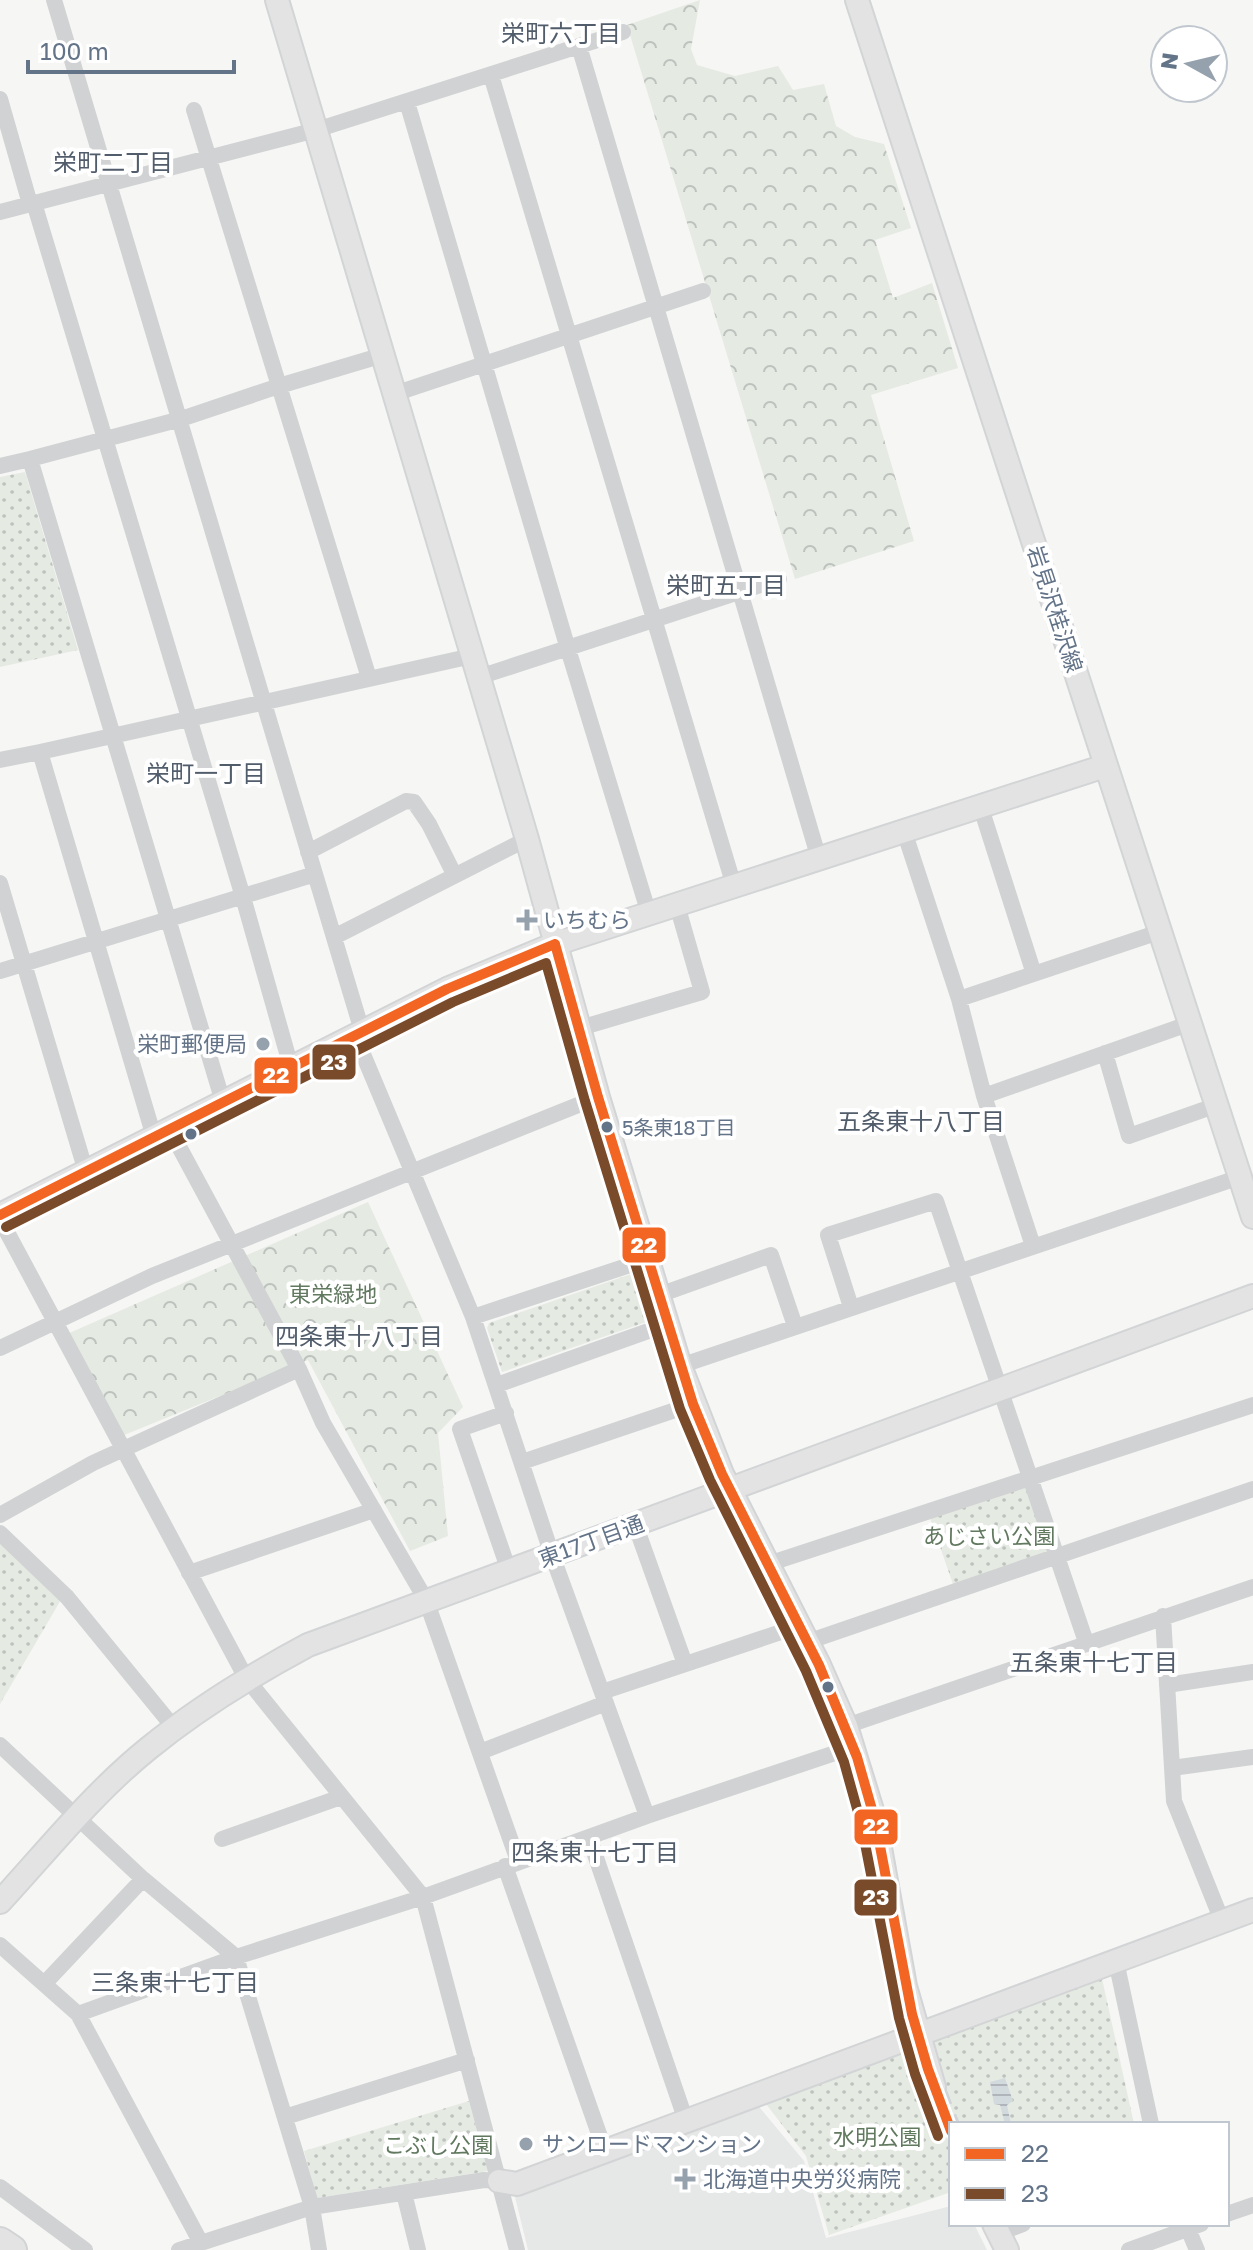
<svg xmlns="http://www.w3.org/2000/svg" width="1253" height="2250" font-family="'Golos Text','Noto Sans JP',sans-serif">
  <defs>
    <pattern id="forest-crowns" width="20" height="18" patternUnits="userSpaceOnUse" patternTransform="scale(2)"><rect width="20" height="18" fill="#e5eae3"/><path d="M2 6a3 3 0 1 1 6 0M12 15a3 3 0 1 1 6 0" fill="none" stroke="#bdc2be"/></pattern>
    <pattern id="park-dots" width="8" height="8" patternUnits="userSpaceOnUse" patternTransform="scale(2)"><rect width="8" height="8" fill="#e5eae3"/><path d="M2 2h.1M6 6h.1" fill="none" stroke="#bdc2be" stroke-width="1.8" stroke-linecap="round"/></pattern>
    <pattern id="water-rules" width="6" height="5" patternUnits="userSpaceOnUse" patternTransform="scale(2)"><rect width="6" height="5" fill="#d3dade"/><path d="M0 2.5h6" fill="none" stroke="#afb5ba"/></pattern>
  </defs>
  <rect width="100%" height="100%" fill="#f6f6f5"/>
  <path fill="#e6e7e7" d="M756,2103L804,2161L826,2238L951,2206V2224H974L987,2250H528L515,2197Z"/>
  <path fill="url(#forest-crowns)" d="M700,0L691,49L697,65L735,76L778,66L793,90L824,84L836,126L855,137L884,144L911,228L875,240L893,298L932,283L958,368L871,395L914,541L795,579L627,25Z
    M368,1202L463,1407L438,1433L448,1536L410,1551L308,1360L117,1438L67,1334Z"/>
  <path fill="url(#park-dots)" d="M25,472L78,650L0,667V477Z
    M634,1273L649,1321L502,1372L487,1328L489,1323Z
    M1025,1485L1049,1554L954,1587L930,1518Z
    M0,1539L62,1598L0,1704Z
    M1101,1974L1134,2124H951V2192L829,2235L806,2156L763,2100Z
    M469,2101L488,2171L317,2198L304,2151Z"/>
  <path fill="url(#water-rules)" d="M1005,2078L1013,2101L1007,2105L1011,2124H1005L1000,2105L994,2104L990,2082Z"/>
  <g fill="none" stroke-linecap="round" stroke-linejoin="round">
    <path stroke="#d1d5da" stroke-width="22" stroke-dasharray="22 11" stroke-linecap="butt" d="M934,2087L951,2131"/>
    <defs>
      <path id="secondary" d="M277,0L527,839L598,1097L680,1366L722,1474L819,1665L846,1726L875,1820L905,1986L934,2087
        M857,0C992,405 1121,812 1253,1217
        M0,1215L447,989L555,944L1105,766
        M0,1902C48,1850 93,1793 149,1748C198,1708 252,1675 308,1645L1253,1296
        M499,2181L517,2184L1253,1910
        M994,2224L1007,2250"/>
      <path id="highway" d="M0,2242L12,2250"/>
    </defs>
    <use href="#secondary" stroke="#d2d4d5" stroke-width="26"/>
    <use href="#highway" stroke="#d1d3d4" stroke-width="32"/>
    <path stroke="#d1d2d3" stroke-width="16" d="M579,46L819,859
      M491,75L734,886
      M0,99L30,204
      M407,102L568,649L649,914
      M194,110L369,678
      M34,203L243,897L291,1067
      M0,212L316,130L623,32
      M394,394L703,291
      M30,459L181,419L279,386L383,355
      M0,466L30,459L223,1102
      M479,677L779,579
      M40,752L472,656
      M0,760L40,752L154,1137
      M981,808L1034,974
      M904,831L959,999L984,1096L1033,1246
      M308,852L406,801L414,802L429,824L454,874
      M315,874L362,1031
      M0,883L86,1172
      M334,937L527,839
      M0,971L315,874L54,0
      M959,999L1159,932
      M580,1028L702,992L677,905
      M355,1035L473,1317L552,1555L647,1816
      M1105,1053L1129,1136L1217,1105
      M984,1096L1188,1024
      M0,1219L246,1678L423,1897L517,2250
      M659,1295L771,1255L795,1326
      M851,1307L828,1235L936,1201L1086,1642
      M473,1317L648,1259
      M0,1348L152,1276L598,1097
      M680,1366L1240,1177
      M299,1369L323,1423L426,1600L518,1861
      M497,1385L668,1324
      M506,1413L460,1429L509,1571
      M522,1462L693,1404
      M0,1515L93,1463L299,1369L170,1130
      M635,1524L685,1664
      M0,1533L67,1597L175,1729
      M768,1564L1253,1405
      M189,1573L374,1510
      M1163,1616L1174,1801L1222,1921
      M807,1642L1253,1489
      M1167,1685L1253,1672
      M602,1692L799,1626
      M846,1726L1253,1587
      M0,1745L143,1879L236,1957L312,2207L319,2250
      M480,1752L606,1703
      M1172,1768L1253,1757
      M589,1837L686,2121
      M222,1839L341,1797
      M505,1866L605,2151
      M0,1945L78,2014L201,2243
      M1116,1961L1151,2124
      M45,1983L143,1879
      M78,2014L236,1957L423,1897L647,1816L853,1747
      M285,2117L467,2060
      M0,2187L85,2250
      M404,2193L418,2250
      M1227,2214L1253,2205
      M1186,2224L1197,2250
      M999,2233L1023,2224
      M179,2250L312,2207L484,2180L499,2181
      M1129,2250L1201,2224"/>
    <use href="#secondary" stroke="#e3e3e4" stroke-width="22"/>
    <use href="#highway" stroke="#e3e3e4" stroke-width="28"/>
    <defs>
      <path id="bus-1" d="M555,944L598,1097L693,1404L722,1474L819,1665L857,1757L875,1820L912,2014L928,2069L951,2131
        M0,1215L447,989L555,944"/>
      <path id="bus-2" d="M6,1227L453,1002L546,963L585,1101L680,1409L710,1480L806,1671L844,1762L861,1823L899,2018L915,2074L938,2136"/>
    </defs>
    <use href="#bus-1" stroke="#fff" stroke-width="16"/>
    <use href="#bus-2" stroke="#fff" stroke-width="16"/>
    <use href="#bus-1" stroke="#f26522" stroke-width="10"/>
    <use href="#bus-2" stroke="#7a4b2a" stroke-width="10"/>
  </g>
  <g fill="#96a1ae" stroke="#fff" stroke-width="3">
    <path d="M523 908h8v8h8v8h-8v8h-8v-8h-8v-8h8z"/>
    <circle cx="263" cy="1044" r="8"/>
    <circle cx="526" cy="2144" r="8"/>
    <path d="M681 2167h8v8h8v8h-8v8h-8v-8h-8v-8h8z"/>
  </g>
  <g fill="#637388" stroke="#fff" stroke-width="3">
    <circle cx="607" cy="1127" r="7"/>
    <circle cx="191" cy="1134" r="7"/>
    <circle cx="828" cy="1687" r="7"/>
  </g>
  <g text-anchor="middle" stroke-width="8" stroke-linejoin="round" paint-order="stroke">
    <g font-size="20" fill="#637388" stroke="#fff" text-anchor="start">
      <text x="622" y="1135">5条東18丁目</text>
    </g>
    <g font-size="22" fill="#637388" stroke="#fff">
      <text transform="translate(1055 609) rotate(72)" y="8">岩見沢桂沢線</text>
      <text transform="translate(591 1541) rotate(-20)" y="8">東17丁目通</text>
    </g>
    <g font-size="22" fill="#637388" stroke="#fff" text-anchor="start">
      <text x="543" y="928">いちむら</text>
      <text x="247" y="1052" text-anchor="end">栄町郵便局</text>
      <text x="542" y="2152">サンロードマンション</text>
      <text x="703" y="2187">北海道中央労災病院</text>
    </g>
    <g font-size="22" fill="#61795f" stroke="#fff">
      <text x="333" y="1302">東栄緑地</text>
      <text x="989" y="1544">あじさい公園</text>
      <text x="877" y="2145">水明公園</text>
      <text x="438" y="2153">こぶし公園</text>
    </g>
    <g font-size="24" fill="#525d6c" stroke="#fff">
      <text x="561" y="42">栄町六丁目</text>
      <text x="113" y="171">栄町二丁目</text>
      <text x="726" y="594">栄町五丁目</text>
      <text x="206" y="782">栄町一丁目</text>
      <text x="921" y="1130">五条東十八丁目</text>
      <text x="359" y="1345">四条東十八丁目</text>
      <text x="1094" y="1671">五条東十七丁目</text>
      <text x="595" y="1861">四条東十七丁目</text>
      <text x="175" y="1991">三条東十七丁目</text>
    </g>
  </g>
  <g stroke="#fff" stroke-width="3">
    <rect x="311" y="1043" width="46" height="38" rx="8" fill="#7a4b2a"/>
    <rect x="253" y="1056" width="46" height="39" rx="8" fill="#f26522"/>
    <rect x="621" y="1226" width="46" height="38" rx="8" fill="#f26522"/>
    <rect x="853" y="1808" width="46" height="38" rx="8" fill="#f26522"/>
    <rect x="853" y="1878" width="45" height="39" rx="8" fill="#7a4b2a"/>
  </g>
  <g font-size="22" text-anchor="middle" font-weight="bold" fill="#fff">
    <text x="334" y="1070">23</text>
    <text x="276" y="1083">22</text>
    <text x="644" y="1253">22</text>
    <text x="876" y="1834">22</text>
    <text x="876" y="1905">23</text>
  </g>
  <rect x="949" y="2122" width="280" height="104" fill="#ffffff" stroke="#c1c7cf" stroke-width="2"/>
  <rect x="965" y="2148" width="40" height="12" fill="#f26522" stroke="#c1c7cf" stroke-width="2"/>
  <text x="1021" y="2162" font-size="24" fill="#637388">22</text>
  <rect x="965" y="2188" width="40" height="12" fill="#7a4b2a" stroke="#c1c7cf" stroke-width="2"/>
  <text x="1021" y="2202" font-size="24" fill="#637388">23</text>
  <g transform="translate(1189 64) rotate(278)"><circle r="38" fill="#ffffff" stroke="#c1c7cf" stroke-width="2"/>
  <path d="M0-6L14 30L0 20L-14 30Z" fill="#96a1ae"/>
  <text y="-12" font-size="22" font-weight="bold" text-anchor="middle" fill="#637388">N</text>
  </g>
  <path d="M28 60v12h206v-12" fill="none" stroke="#637388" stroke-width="4"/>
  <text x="40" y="60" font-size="24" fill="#637388" stroke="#ffffff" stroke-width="6" paint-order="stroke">100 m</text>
</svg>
